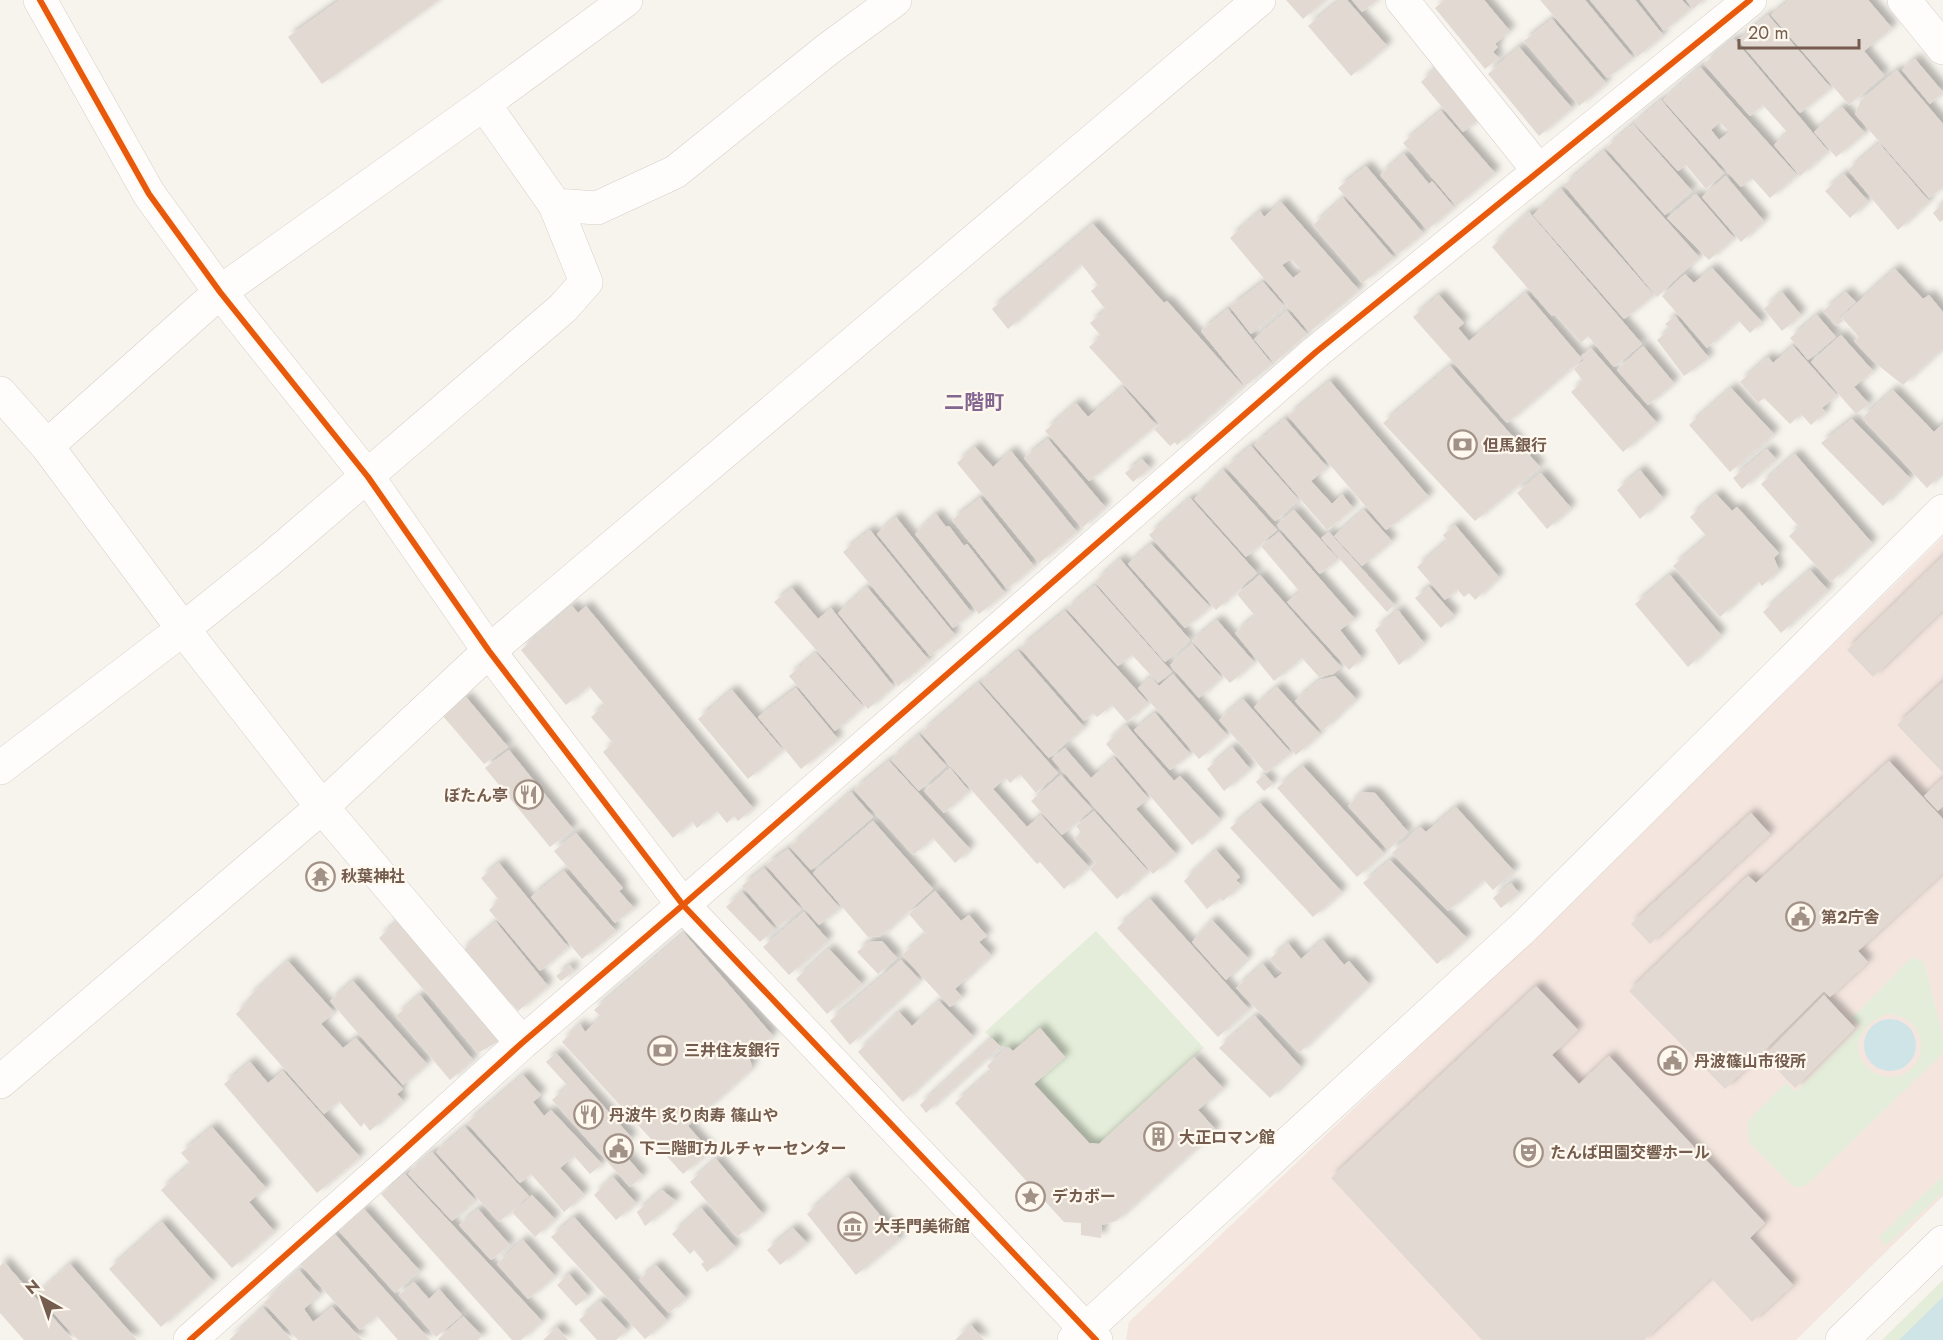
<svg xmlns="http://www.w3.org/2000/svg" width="1943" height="1340" font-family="Jost,'Noto Sans JP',sans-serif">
  <defs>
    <filter id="shadow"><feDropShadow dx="5.5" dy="-5.5" stdDeviation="3" flood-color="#0004"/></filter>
  </defs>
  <rect width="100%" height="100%" fill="#f7f3ed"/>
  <path fill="#f4e6df" d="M1943,537V1196L1796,1340H1126L1129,1322L1545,927Z"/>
  <path fill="#e4edd9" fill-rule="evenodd" d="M1096,931L1204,1048L1099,1144L1089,1143L1034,1084L1065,1057L1040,1028L1013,1051L1008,1047L1000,1046L985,1032Z
    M1915,958L1923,962L1926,969L1943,1037V1053L1810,1182L1801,1188L1792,1185L1749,1142L1748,1121L1786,1083L1796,1092L1861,1026L1852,1018L1910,959ZM1887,1014C1934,1015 1930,1079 1889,1077C1882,1076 1874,1074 1868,1068C1847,1048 1863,1022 1887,1014Z
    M1943,1176V1192L1886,1246L1879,1237Z
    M1943,1280V1340H1882Z"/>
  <path fill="#cfe4e7" d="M1864 1045a26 26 0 1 1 52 0a26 26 0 1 1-52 0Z
    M1943,1297V1340H1899Z"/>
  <path fill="#e1d9d2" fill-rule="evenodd" filter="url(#shadow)" d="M340,0H439L322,84L288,37Z
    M1286,0H1325L1303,19Z
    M1340,0H1347L1387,46L1351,76L1308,26Z
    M1352,0H1377L1362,12Z
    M1445,0H1484L1510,31L1495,44L1498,47L1493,52L1499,58L1485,69L1435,8Z
    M1540,0H1585L1633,58L1607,78Z
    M1590,0H1635L1663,35L1637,57Z
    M1640,0H1682L1690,9L1664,31Z
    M1686,0H1703L1693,9Z
    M1790,0H1868L1892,28L1864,51L1884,75L1849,105L1771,15Z
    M1768,15L1831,88L1800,113L1738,40Z
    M1552,19L1606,83L1579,106L1524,41Z
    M1734,39L1828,151L1800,176L1774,145L1788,133L1763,105L1750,116L1704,64Z
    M1519,47L1572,108L1539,136L1488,74Z
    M1915,59L1943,92L1930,104L1902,70Z
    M1437,67L1479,119L1463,132L1421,82Z
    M1700,67L1797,175L1770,198L1752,178L1741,187L1663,100ZM1720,122L1729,132L1719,140L1711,130Z
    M1897,70L1943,124V187L1929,198L1855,114L1861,100Z
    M1661,100L1724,173L1706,189L1686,165L1678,171L1634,123Z
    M1842,107L1865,133L1836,157L1814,132Z
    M1441,111L1495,173L1456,206L1403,143Z
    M1633,124L1692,191L1665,215L1606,148Z
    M1879,143L1929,201L1898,230L1848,170Z
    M1604,151L1699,257L1657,297L1564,185Z
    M1404,154L1429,184L1432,181L1454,207L1427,230L1380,175Z
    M1366,166L1423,233L1397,255L1338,188Z
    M1844,174L1868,201L1850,218L1825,191Z
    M1726,176L1764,221L1741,242L1702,197Z
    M1561,189L1654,295L1624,319L1533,215Z
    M1696,194L1734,238L1709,260L1667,218Z
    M1343,198L1394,258L1362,283L1313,225Z
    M1281,202L1359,290L1309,332L1230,238L1260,211L1264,217ZM1291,259L1302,271L1293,278L1282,265Z
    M1943,203V220L1940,222L1933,213Z
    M1529,212L1642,344L1614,367L1588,336L1581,343L1555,314L1552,316L1492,247Z
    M1093,224L1164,303L1167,301L1243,386L1177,445L1175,442L1170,446L1154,429L1160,424L1089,347L1101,336L1090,323L1106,310L1091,291L1098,285L1081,264L1008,329L992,309Z
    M1712,268L1762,322L1750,333L1738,320L1707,348L1662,296L1685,274L1694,283Z
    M1895,269L1923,299L1929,295L1943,312V348L1903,385L1874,362L1854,341L1859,337L1841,317Z
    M1263,282L1284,306L1251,334L1230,307Z
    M1782,292L1801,315L1782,331L1764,309Z
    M1846,292L1856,302L1839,317L1843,321L1836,326L1823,311Z
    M1526,293L1582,359L1507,423L1413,317L1439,295L1464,323L1458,328L1469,341Z
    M1228,309L1272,364L1245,386L1201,331Z
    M1287,311L1307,334L1274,363L1254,339Z
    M1817,315L1836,337L1808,360L1790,338Z
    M1675,316L1709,358L1684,376L1657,340L1670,329L1665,324Z
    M1841,335L1873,371L1854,387L1869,404L1856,414L1811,362Z
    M1643,346L1674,383L1648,405L1617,370Z
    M1793,346L1837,395L1822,408L1826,412L1811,425L1801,414L1790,424L1764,398L1758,403L1740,382L1768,357L1773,363Z
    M1591,348L1657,423L1623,452L1571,392L1583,381L1574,369L1584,360L1581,356Z
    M1450,366L1540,467L1475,521L1383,423Z
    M1330,381L1429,497L1386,530L1288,416Z
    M1123,387L1156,425L1089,481L1045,431L1076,403L1088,417Z
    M1731,388L1774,434L1730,472L1689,425Z
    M1893,390L1934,432L1943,424V472L1927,488L1862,418Z
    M1285,419L1327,467L1311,481L1332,504L1342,494L1353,508L1327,530L1254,445Z
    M1852,419L1910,478L1883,506L1821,443Z
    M1048,439L1105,507L1082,528L1024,458Z
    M1251,446L1299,500L1275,521L1226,467Z
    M975,447L993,467L1011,451L1077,532L1039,563L957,463Z
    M1767,449L1776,459L1742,489L1733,478Z
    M1795,454L1872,543L1831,582L1789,536L1799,527L1761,484Z
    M1142,459L1150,468L1133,482L1125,473Z
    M1223,470L1277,530L1246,557L1194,499Z
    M1640,470L1663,498L1640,519L1617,490Z
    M1541,473L1571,508L1547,529L1517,493Z
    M1716,494L1732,511L1737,507L1779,553L1774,558L1779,570L1762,586L1758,581L1720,617L1673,566L1707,537L1690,517Z
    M980,498L1034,566L1007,589L952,520Z
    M1190,498L1257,573L1216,610L1149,535Z
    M1294,510L1338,559L1320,574L1277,525Z
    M1364,510L1392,541L1362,566L1334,536Z
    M936,514L946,527L949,526L964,546L967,544L1005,593L979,614L915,534Z
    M896,517L972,613L953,628L877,534Z
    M1455,525L1499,577L1475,600L1469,593L1464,597L1457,589L1445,600L1417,567L1447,541L1443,535Z
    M870,530L955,635L930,656L843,552Z
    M1279,532L1355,619L1340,630L1362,658L1349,670L1287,602L1300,592L1261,546Z
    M1329,532L1394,605L1387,612L1321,538Z
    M1151,544L1210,607L1185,628L1128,564Z
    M1943,556V610L1873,677L1847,650Z
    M1120,559L1190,640L1165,662L1095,582Z
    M1810,570L1828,590L1781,633L1763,612Z
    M1260,575L1341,667L1333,674L1319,677L1302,658L1274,681L1235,633L1255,616L1237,594Z
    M1670,575L1721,635L1688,667L1635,604Z
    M1095,585L1172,672L1158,683L1132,655L1118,666L1067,609Z
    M867,587L929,660L898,686L838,613Z
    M1429,587L1454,615L1441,628L1415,598Z
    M792,588L818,619L831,608L893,686L868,709L774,602Z
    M572,606L578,613L586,606L753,808L738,821L734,816L727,823L717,811L697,828L692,821L673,838L603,752L613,743L591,717L605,705L589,686L566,705L521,650Z
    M1398,610L1424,643L1399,665L1375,630Z
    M1065,611L1148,703L1127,722L1112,705L1097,717L1093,713L1084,721L1020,648Z
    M1217,620L1254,662L1230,683L1192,641Z
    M1192,644L1221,677L1199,698L1170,665Z
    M1018,651L1084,727L1049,758L981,682Z
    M816,653L863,706L835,731L789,676Z
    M1173,674L1227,735L1199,759L1138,688L1151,677L1159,686Z
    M1335,676L1356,699L1322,731L1295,701L1320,680Z
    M1943,682V773L1897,725Z
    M979,683L1058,773L1036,793L1020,774L1010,783L1006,778L993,789L1027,827L1041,815L1089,867L1064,889L1040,862L1037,864L921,733Z
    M1277,687L1320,734L1296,755L1254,707Z
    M796,688L838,739L801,769L758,717Z
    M732,690L783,750L748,779L698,719Z
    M466,697L508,747L484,764L443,716Z
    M1243,699L1291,753L1266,773L1219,720Z
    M1155,713L1190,754L1170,770L1134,730Z
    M1126,725L1174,781L1180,776L1220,819L1192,845L1106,744Z
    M919,735L946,766L919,791L891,760Z
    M1232,747L1250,769L1224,791L1207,769Z
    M1065,748L1091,778L1114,758L1148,798L1136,809L1176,854L1153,874L1052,759Z
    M509,750L573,829L550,847L485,768Z
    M889,761L970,849L955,863L933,838L913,855L854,790Z
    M1889,761L1943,819V873L1858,951L1868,962L1830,997L1824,991L1725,1089L1629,991L1748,876L1756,883Z
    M1303,766L1384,853L1357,877L1277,788Z
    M950,768L969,791L944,813L924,791Z
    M1264,774L1273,784L1264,791L1256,782Z
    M1061,775L1092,809L1062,835L1031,801Z
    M1943,778V806L1938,811L1924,796Z
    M851,792L873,817L811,870L790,847Z
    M1362,792L1375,793L1408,832L1388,850L1348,806Z
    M1260,803L1342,892L1313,917L1230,828Z
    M1456,807L1514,871L1493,890L1484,880L1448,911L1392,853L1420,827L1426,832Z
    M1094,811L1148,871L1117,899L1090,869L1096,863L1074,839L1081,832L1076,826Z
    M1751,813L1770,834L1650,944L1631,924Z
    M873,821L933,889L881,936L868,937L813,873Z
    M576,833L623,888L619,891L634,908L615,923L554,851Z
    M788,849L840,908L819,925L766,865Z
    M1216,850L1240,877L1236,880L1241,885L1223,901L1220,898L1207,909L1184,881Z
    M1390,860L1467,938L1437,964L1363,883Z
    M499,863L568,947L540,971L489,910L499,900L481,878Z
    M764,868L801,909L778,927L742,886Z
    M564,871L616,931L582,959L531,897Z
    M1511,883L1519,893L1501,908L1493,898Z
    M935,891L961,921L969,915L987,936L979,942L991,955L955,989L962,997L950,1007L902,955L926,934L909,914Z
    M742,892L775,929L760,942L726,907Z
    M1150,899L1249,1009L1218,1037L1117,928Z
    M804,912L828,940L789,975L763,947Z
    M401,918L504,1038L478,1053L379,938Z
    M1212,920L1248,958L1226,980L1192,942Z
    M496,922L548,986L518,1011L511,1003L506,1007L461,952Z
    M684,933L773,1036L749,1057L752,1066L749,1071L688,1126L710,1151L683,1174L562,1042L580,1024L585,1032L601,1017L594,1010Z
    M1323,940L1344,965L1349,961L1369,984L1299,1053L1236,988L1263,964L1275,979L1283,973L1270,959L1288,943L1301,959Z
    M882,941L897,958L878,974L857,952L869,942Z
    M829,949L862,984L827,1014L796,979Z
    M901,960L920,980L850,1045L830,1021Z
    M288,961L334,1012L321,1024L343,1048L356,1038L403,1089L397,1094L403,1101L370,1131L364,1123L361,1127L339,1101L324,1114L236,1014L250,1000L248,998Z
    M570,965L574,971L561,981L556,976Z
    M353,981L427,1064L403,1085L330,1001Z
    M1536,986L1578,1030L1552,1055L1579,1084L1609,1056L1765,1223L1750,1238L1793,1285L1752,1322L1711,1278L1644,1340H1482L1331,1178Z
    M420,995L473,1060L450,1080L396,1016Z
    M1824,995L1855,1028L1795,1088L1764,1056Z
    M939,1001L973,1036L903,1102L858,1052L899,1012L912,1026Z
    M1255,1016L1301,1067L1270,1098L1219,1048Z
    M1040,1028L1065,1057L1034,1084L1089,1143L1099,1144L1194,1057L1223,1088L1198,1110L1216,1130L1116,1221L1102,1225L1101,1238L1081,1235V1223L1064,1222L955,1103L991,1071L987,1066L1008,1047L1013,1051Z
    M992,1038L1000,1046L926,1113L920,1105Z
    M556,1053L632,1138L620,1149L643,1176L630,1187L552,1100L568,1086L546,1062Z
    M250,1062L268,1083L283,1071L360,1157L317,1193L224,1084Z
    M523,1075L541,1095L533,1102L544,1116L551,1110L602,1164L590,1174L574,1156L560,1168L584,1194L564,1212L531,1174L520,1183L467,1123Z
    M212,1127L266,1188L249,1202L274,1231L232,1268L161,1190L191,1164L181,1153Z
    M465,1127L529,1196L499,1222L436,1152Z
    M432,1152L475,1200L452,1221L408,1174Z
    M716,1159L763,1214L737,1237L690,1182Z
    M405,1174L542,1321L521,1340H512L381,1194Z
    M613,1177L636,1203L616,1220L594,1195Z
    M848,1177L900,1239L856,1275L807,1214Z
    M662,1190L676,1201L645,1226L637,1212Z
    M532,1195L555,1219L535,1237L512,1212Z
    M701,1208L736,1248L707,1272L701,1264L704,1262L694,1250L690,1254L672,1234Z
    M364,1209L420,1271L395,1293L339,1231Z
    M478,1209L510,1245L491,1260L459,1225Z
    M574,1217L667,1320L645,1339L551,1237Z
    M162,1222L213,1281L161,1327L109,1269Z
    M793,1228L807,1243L780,1265L767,1250Z
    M334,1233L430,1340H398L377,1316L360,1330L300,1264Z
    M523,1240L555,1276L528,1299L497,1264Z
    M4,1262L73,1340H24L0,1313V1266Z
    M70,1264L137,1340H78L37,1295Z
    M656,1265L686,1298L669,1313L639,1280Z
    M299,1270L320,1294L304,1309L313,1322L332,1307L362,1340H298L264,1303Z
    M569,1274L588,1296L576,1306L557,1285Z
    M414,1282L429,1299L439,1289L462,1315L436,1337L399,1295Z
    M600,1301L627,1330L616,1340H597L579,1320Z
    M263,1308L292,1340H229Z
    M463,1316L482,1336L478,1340H439L438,1339Z
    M971,1325L984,1340H955Z
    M557,1327L568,1340H543Z"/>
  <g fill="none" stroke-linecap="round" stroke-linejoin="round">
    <defs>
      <path id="minor" d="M40,0L149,194L220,292L368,477L489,651L683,905L1096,1340
        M1402,0L1539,171
        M1904,0L1943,48
        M555,205L597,208L675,172L828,49L895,0
        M0,393L47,446L183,629L322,807L522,1043
        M47,446L220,292L484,104L626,0
        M0,768L183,629L269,560L563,308L586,282L555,205L484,104
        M0,1082L322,807L489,651L1259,0
        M190,1340L386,1166L522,1043L683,905L1316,352L1750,0
        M1074,1340L1524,927L1943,511
        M1842,1340L1943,1242"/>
    </defs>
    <use href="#minor" stroke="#d5cfc8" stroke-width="34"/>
    <use href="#minor" stroke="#fefdfc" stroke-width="33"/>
    <defs>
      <path id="cycleway" d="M40,0L149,194L220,292L368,477L489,651L683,905L1096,1340
        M190,1340L386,1166L522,1043L683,905L1316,352L1750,0"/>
    </defs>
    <use href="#cycleway" stroke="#fef8ef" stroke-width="10"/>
    <use href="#cycleway" stroke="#e8590c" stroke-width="6"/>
  </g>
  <defs>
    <symbol id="bank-ring" viewBox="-11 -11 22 22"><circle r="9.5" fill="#fef8ef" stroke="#a29186" stroke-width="1.5"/><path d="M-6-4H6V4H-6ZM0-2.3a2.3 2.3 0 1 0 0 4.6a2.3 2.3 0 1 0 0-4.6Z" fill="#a29186"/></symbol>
    <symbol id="restaurant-ring" viewBox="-11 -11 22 22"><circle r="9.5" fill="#fef8ef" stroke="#a29186" stroke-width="1.5"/><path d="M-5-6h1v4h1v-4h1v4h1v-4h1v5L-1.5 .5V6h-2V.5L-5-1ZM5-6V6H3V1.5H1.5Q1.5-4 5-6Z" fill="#a29186"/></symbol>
    <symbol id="temple-ring" viewBox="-11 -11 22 22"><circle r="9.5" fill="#fef8ef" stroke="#a29186" stroke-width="1.5"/><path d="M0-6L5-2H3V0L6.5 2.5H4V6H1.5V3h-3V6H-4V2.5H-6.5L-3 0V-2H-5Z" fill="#a29186"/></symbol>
    <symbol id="civic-ring" viewBox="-11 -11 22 22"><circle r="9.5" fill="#fef8ef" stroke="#a29186" stroke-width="1.5"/><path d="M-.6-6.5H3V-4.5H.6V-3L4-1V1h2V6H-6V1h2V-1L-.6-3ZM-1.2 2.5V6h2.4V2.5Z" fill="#a29186"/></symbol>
    <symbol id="building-ring" viewBox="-11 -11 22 22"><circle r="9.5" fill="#fef8ef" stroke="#a29186" stroke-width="1.5"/><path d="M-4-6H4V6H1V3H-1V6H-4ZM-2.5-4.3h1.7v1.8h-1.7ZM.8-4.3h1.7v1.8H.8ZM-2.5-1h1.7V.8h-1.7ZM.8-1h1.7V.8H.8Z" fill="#a29186"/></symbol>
    <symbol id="theatre-ring" viewBox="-11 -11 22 22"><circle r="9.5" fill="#fef8ef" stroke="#a29186" stroke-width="1.5"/><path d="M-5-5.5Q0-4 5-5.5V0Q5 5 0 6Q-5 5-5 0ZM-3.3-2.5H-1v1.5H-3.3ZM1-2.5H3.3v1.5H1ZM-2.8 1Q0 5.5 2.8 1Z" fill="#a29186"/></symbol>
    <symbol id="sight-ring" viewBox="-11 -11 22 22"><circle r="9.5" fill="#fef8ef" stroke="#a29186" stroke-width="1.5"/><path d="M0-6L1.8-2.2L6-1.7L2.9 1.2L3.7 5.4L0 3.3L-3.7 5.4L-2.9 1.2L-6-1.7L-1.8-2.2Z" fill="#a29186"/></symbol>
    <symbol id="museum-ring" viewBox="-11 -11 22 22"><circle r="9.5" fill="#fef8ef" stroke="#a29186" stroke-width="1.5"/><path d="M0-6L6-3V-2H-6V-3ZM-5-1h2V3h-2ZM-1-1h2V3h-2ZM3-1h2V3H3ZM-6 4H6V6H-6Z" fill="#a29186"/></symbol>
  </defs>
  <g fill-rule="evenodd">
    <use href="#bank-ring" x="1446" y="428" width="33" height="33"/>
    <use href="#restaurant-ring" x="512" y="778" width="33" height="33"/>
    <use href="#temple-ring" x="304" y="860" width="33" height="33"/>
    <use href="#civic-ring" x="1784" y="900" width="33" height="33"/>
    <use href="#bank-ring" x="646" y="1034" width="33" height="33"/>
    <use href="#civic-ring" x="1656" y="1044" width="33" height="33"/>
    <use href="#restaurant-ring" x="572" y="1098" width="33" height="33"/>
    <use href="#building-ring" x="1142" y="1120" width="33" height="33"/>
    <use href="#civic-ring" x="602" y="1132" width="33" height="33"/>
    <use href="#theatre-ring" x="1512" y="1136" width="33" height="33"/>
    <use href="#sight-ring" x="1014" y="1180" width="33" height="33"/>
    <use href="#museum-ring" x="836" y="1210" width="33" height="33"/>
  </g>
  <g text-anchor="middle" stroke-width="4.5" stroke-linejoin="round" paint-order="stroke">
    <g font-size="16" font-weight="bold" fill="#745c4e" stroke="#fef8ef" text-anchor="start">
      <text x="1483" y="451">但馬銀行</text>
      <text x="508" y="801" text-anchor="end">ぼたん亭</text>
      <text x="341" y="882">秋葉神社</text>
      <text x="1821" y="923">第2庁舎</text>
      <text x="684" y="1056">三井住友銀行</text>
      <text x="1694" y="1067">丹波篠山市役所</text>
      <text x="609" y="1121">丹波牛 炙り肉寿 篠山や</text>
      <text x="1179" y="1143">大正ロマン館</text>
      <text x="639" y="1154">下二階町カルチャーセンター</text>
      <text x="1550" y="1158">たんば田園交響ホール</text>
      <text x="1052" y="1202">デカボー</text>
      <text x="874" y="1232">大手門美術館</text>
    </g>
    <g font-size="20" font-weight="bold" fill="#826690" stroke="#fef8ef">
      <text x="974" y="409">二階町</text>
    </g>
  </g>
  <g transform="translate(42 1298) rotate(320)" stroke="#fef8ef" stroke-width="4.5" paint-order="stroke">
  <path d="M0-4.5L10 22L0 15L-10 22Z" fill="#745c4e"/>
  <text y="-9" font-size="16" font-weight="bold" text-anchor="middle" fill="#745c4e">N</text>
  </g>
  <path d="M1739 39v9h120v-9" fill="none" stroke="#745c4e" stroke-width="3"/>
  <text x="1748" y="39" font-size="18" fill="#745c4e" stroke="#fef8ef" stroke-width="4.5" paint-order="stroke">20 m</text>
</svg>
